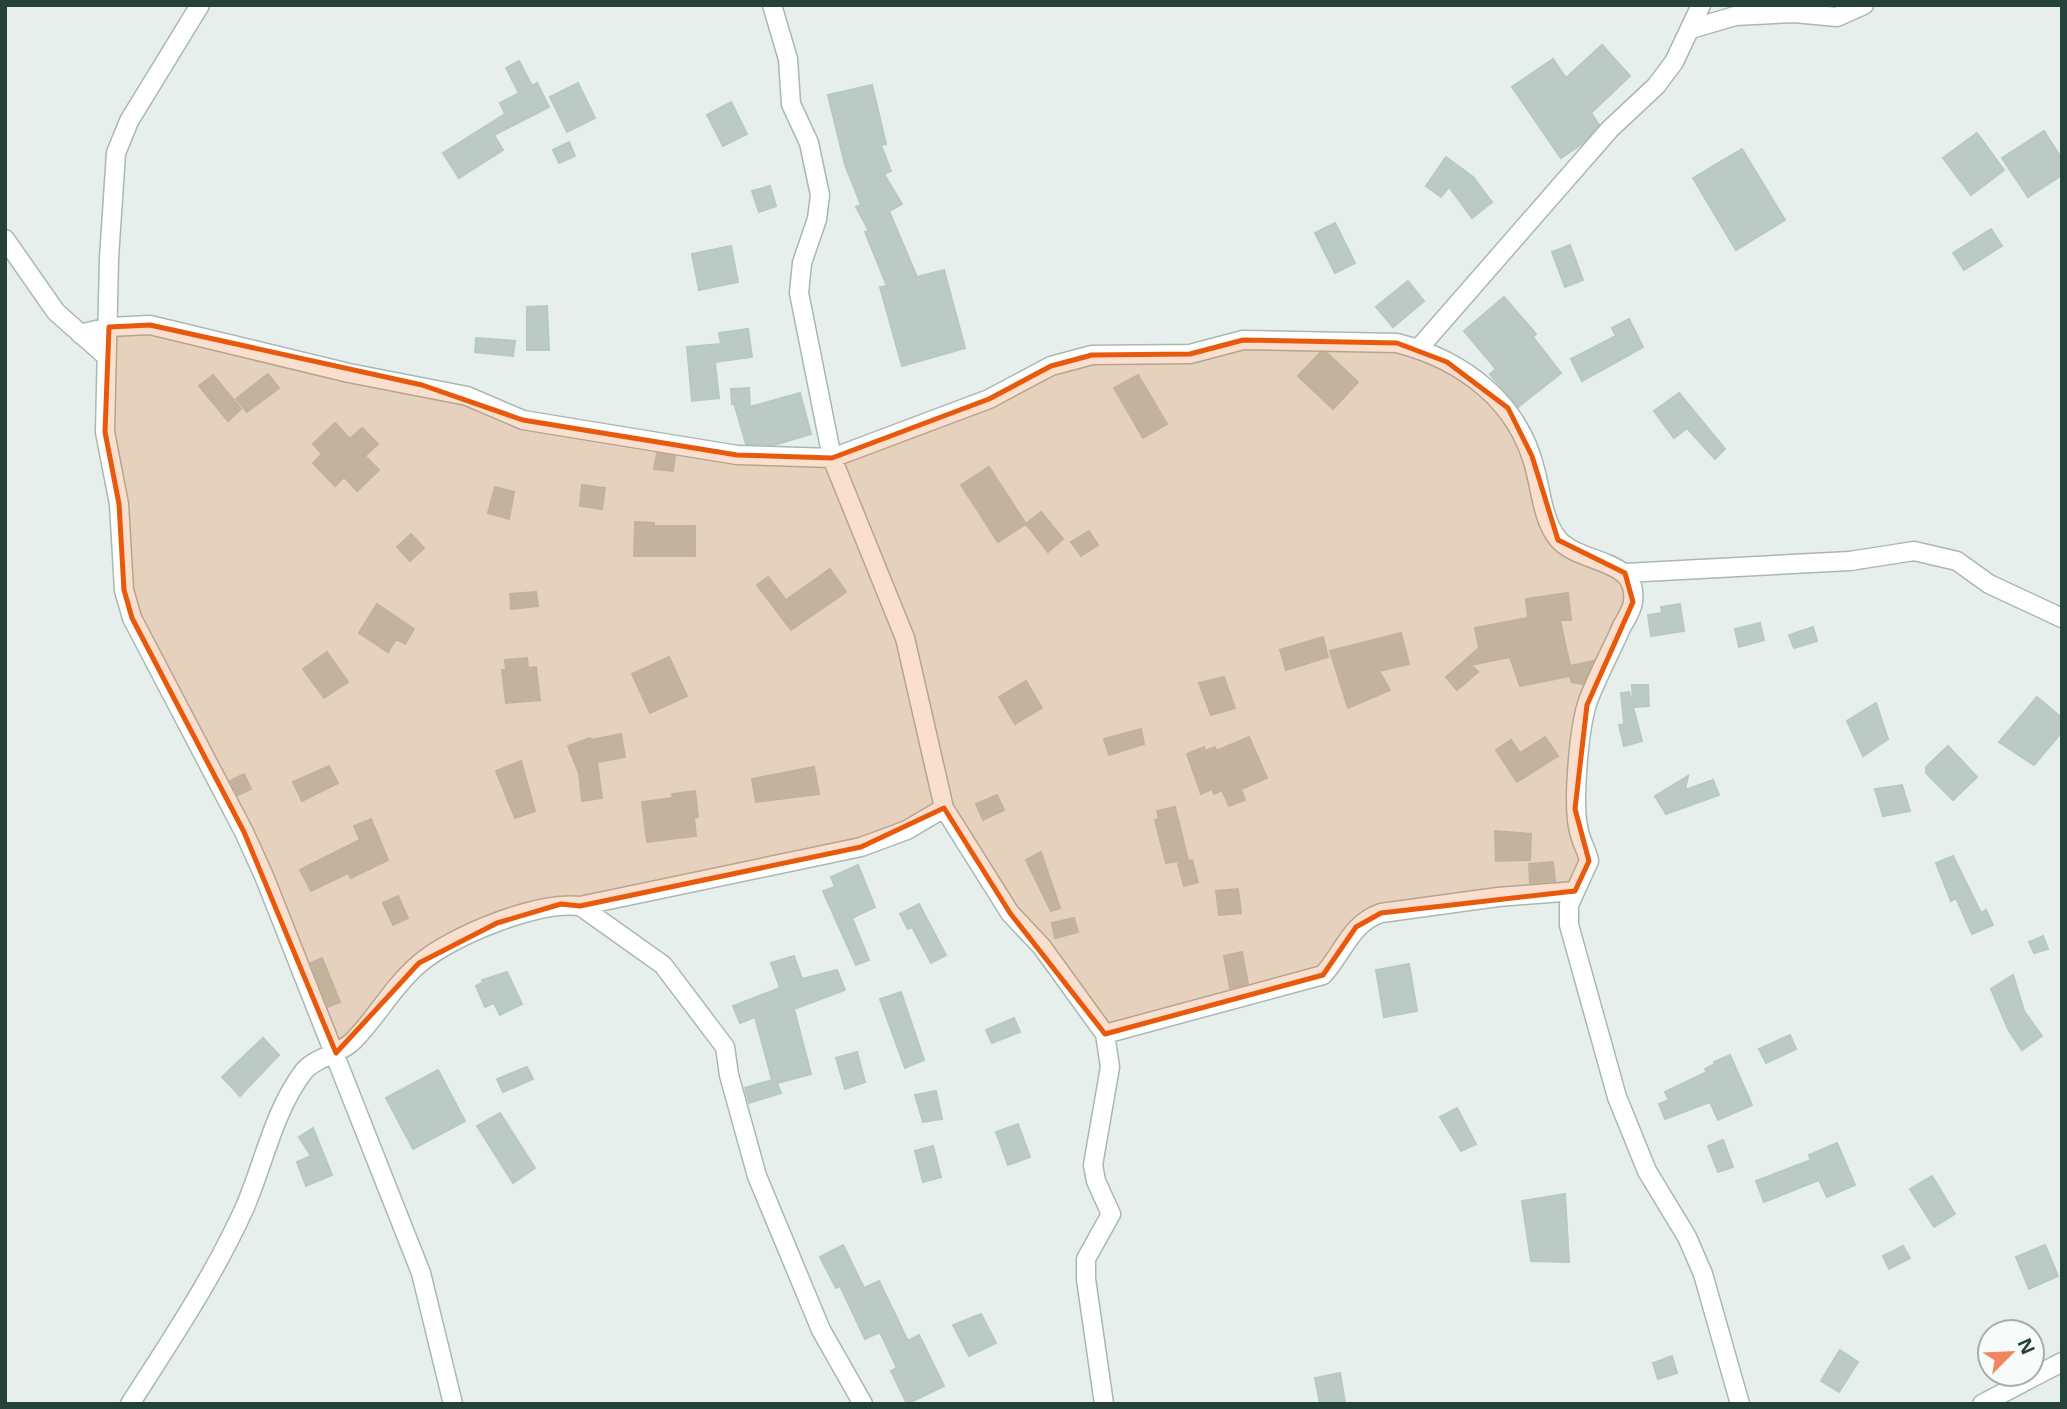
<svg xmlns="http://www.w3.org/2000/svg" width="2067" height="1409" font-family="'Open Sans',sans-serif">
  <rect width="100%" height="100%" fill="#e6efeb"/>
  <path fill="#bbcac4" stroke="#b8c9c2" stroke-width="2" d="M1602,45L1630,76L1591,113L1599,125L1583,143L1561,158L1512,87L1553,59L1566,78Z
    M519,61L532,86L537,83L549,107L494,135L503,150L459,178L443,153L505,114L500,103L519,93L506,68Z
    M578,83L595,118L567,132L550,97Z
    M872,85L886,144L881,145L891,171L884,174L902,204L889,211L917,277L944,270L965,348L902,366L880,287L887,286L865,232L869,231L856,207L861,205L845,165L828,95Z
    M731,102L747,134L723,146L707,115Z
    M2044,131L2062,159V175L2028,197L2002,158Z
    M1977,133L2004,170L1971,195L1943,158Z
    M569,142L575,156L559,163L553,150Z
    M1742,149L1785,220L1736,250L1693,178Z
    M1446,157L1473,177L1492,202L1472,218L1449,187L1441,197L1426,186Z
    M770,186L776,206L759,212L752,191Z
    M1335,223L1355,263L1335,273L1315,233Z
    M1991,229L2002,246L1964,270L1953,253Z
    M1570,245L1583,280L1565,287L1552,252Z
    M731,246L738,282L699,290L692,254Z
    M1408,281L1424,301L1393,327L1376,307Z
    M1504,297L1536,334L1533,337L1561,373L1518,407L1490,374L1496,369L1464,331Z
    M547,306L549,350H527V307Z
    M1629,319L1643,347L1582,381L1571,359L1616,336L1612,328Z
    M748,329L752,357L715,362L719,398L692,401L687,347L721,344L719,333Z
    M476,338L515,341L513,356L475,352Z
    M1320,353H1327L1358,382L1333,409L1298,376Z
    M268,374L279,388L247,412L236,399Z
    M213,375L241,409L228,421L199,386Z
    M1138,375L1167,424L1143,438L1114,388Z
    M749,388L750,407L800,393L811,434L774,445L746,444L734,403L732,404L731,389Z
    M1679,393L1725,449L1715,459L1687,428L1674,438L1654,411Z
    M335,423L350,439L362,428L378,444L365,456L379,470L357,491L344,477L335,486L313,463L322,454L313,444Z
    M657,453L675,456L673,471L654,469Z
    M989,467L1026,524L998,542L961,485Z
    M582,485L605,488L602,509L580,506Z
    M495,487L514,492L509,519L488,513Z
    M1041,512L1063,539L1048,552L1026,524Z
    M635,522L654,523V526H695V556H634Z
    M1089,531L1098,545L1081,556L1071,542Z
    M411,534L424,548L410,561L397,547Z
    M830,569L846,592L791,630L757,585L768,577L786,600Z
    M536,592L538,606L511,609L510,594Z
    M1568,593L1571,620H1560L1570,666L1593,661L1583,684L1572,682L1570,676L1520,686L1510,657L1471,665L1478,672L1457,690L1446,677L1479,648L1475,628L1528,618L1526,599Z
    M377,604L414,629L405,644L396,639L388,652L359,633Z
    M1680,604L1684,631L1651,636L1648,615L1662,613L1661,607Z
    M1760,623L1764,640L1739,647L1735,629Z
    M1813,627L1817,641L1794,648L1789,635Z
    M1401,633L1409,664L1379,671L1390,690L1348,708L1330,651Z
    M1323,637L1328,657L1286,670L1280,650Z
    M327,652L348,682L324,698L303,669Z
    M669,657L687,696L650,713L632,674Z
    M527,658L528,668L536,667L540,700L506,703L502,670H506L505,660Z
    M1224,677L1235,708L1211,715L1199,683Z
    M1026,681L1042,708L1015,724L999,697Z
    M1632,685H1648L1649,706L1633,707L1642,741L1624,746L1619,725L1624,724L1621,693L1629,692L1633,707Z
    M2037,697L2062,718V732L2034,765L1999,742Z
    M1876,703L1888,739L1863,756L1847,721Z
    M1141,729L1144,744L1109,755L1104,739Z
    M621,734L625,757L597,762L602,798L582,801L579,773L568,746L590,738L591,740Z
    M1249,737L1267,778L1241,789L1245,800L1229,806L1222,790L1214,794L1212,789L1201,794L1187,754L1204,747L1205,751L1215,747L1216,751Z
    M1545,737L1558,756L1517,782L1496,750L1511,740L1520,753Z
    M1948,746L1977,777L1953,800L1926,773V767Z
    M521,761L535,811L515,818L496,771Z
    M329,766L338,783L302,801L293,782Z
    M814,767L819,794L756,802L752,779Z
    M244,774L251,789L238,795L230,781Z
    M1688,776L1685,790L1713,780L1719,795L1666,814L1655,796Z
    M1902,785L1910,811L1883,816L1875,789Z
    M695,791L698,817L694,818L696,836L647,842L642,802L673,798L672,794Z
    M997,795L1004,810L983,820L976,804Z
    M1175,807L1188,860L1166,863L1155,820L1159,819L1157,811Z
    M371,819L388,860L351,878L348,873L311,891L300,870L360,840L354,826Z
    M1495,831L1531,834L1530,860L1496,861Z
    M1041,852L1060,908L1051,911L1026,860Z
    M1953,856L1981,913L1986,910L1993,925L1972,934L1956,898L1951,901L1936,863Z
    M1192,860L1198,882L1184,886L1178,864Z
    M1553,862L1555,881L1530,883L1529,864Z
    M858,865L875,907L852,918L869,960L856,965L823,891L835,887L831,877Z
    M1238,889L1241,913L1219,915L1216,891Z
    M398,896L408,918L393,925L383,903Z
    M919,904L946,955L931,963L912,927L908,929L900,914Z
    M1074,918L1078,932L1055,938L1052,923Z
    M2043,936L2048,949L2034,953L2029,942Z
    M1242,952L1248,984L1230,988L1224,956Z
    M794,956L802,979L837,970L845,990L794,1009L811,1074L777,1083L781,1093L749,1103L745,1088L772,1080L755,1017L740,1023L733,1006L780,988L771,963Z
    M322,958L340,1002L328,1007L311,963Z
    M1409,964L1417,1011L1384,1017L1376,970Z
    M507,972L522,1004L500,1015L494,1003L485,1007L476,986L483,982L482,980Z
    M2013,975L2024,1011L2042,1036L2022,1050L2008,1029L1991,989Z
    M901,992L924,1060L905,1068L880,999Z
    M1014,1018L1020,1032L992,1043L986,1030Z
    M1790,1035L1796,1049L1766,1063L1759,1049Z
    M263,1038L279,1055L240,1096L222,1077Z
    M857,1052L865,1082L845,1089L836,1058Z
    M1730,1055L1752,1105L1718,1120L1710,1102L1665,1119L1659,1104L1669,1100L1665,1092L1707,1072L1705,1069L1715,1064L1714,1062Z
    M527,1067L533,1079L503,1092L497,1079Z
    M438,1070L465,1121L413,1149L386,1098Z
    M936,1091L942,1119L923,1122L915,1095Z
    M1457,1108L1476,1144L1461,1151L1440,1117Z
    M500,1113L535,1168L513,1183L477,1126Z
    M1018,1124L1030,1157L1008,1165L996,1132Z
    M313,1128L332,1175L306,1186L297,1162L311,1156L299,1137Z
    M1723,1140L1733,1167L1718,1172L1708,1146Z
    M1837,1143L1855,1185L1827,1197L1819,1180L1764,1202L1756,1181L1811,1160L1809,1155Z
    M933,1146L941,1177L923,1182L915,1151Z
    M1932,1176L1955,1214L1934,1227L1910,1189Z
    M1565,1194L1569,1262L1531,1261L1522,1201Z
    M843,1245L864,1288L879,1281L908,1341L919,1335L944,1386L907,1404L891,1371L897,1368L880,1332L865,1339L840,1286L836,1288L820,1257Z
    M2045,1245L2058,1276L2029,1289L2016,1257Z
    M1903,1246L1910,1258L1889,1269L1883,1256Z
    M981,1314L996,1343L969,1356L953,1325Z
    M1840,1350L1858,1362L1839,1392L1821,1381Z
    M1672,1356L1677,1373L1658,1379L1653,1363Z
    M1340,1373L1345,1402L1320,1404L1315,1378Z"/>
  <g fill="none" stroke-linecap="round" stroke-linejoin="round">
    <defs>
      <path id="street" d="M200,5L129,121L116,153L109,258L105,432L119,504L124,590L132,618L244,832L264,876L421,1273L453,1404
        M772,5L788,59L791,104L809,143L820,195L817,219L802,263L799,293L832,458L905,638L944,808L1010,913L1042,947L1105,1034L1110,1067L1093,1165L1096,1181L1111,1214L1086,1259V1279L1104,1404
        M1691,29L1735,16L1794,13L1837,17L1864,5
        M5,239L56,312L107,357
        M80,334L109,327L150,325L349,373L467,396L523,420L737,455L832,458L989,399L1051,366L1092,355L1190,354L1243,340L1397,343C1463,360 1518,401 1535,469C1541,491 1543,521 1558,539C1580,565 1639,557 1633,602C1632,610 1626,619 1622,626C1611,652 1596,678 1587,704C1579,730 1572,805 1579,831C1581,842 1587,850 1589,861L1569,905V925L1617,1097L1647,1171L1687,1237L1703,1274L1740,1404
        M1419,348L1610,129L1656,86L1674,62L1701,5
        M1625,573L1850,561L1914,551L1957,561L1989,584L2062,618
        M580,906L663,965L725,1047L729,1075L757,1176L821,1330L863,1404
        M1105,1034L1323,975C1343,953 1351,923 1381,913L1498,897L1575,891
        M130,1404C171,1340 214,1276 245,1207C264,1163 274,1110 304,1071C317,1056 339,1055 353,1041C377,1017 393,986 419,964C451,936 537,901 580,906L861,847L907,830L944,808
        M1982,1404L2062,1362"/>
    </defs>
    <use href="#street" stroke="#a8b8b2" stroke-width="21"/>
    <use href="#street" stroke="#fff" stroke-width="18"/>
  </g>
  <path fill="#e8590c" fill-opacity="0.2" stroke="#e8590c" stroke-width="5" stroke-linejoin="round" d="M150,325L422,385L523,420L737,455L832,458L989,399L1051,366L1092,355L1190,354L1243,340L1397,343L1447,362L1508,408L1532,456L1558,540L1625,573L1633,602L1587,705L1575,809L1589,861L1575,891L1381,913L1356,927L1323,975L1105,1034L1010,913L944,808L861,847L580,906L561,904L497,923L419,963L336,1053L244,832L132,618L124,590L119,504L105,432L109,327Z"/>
  <rect width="2067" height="1409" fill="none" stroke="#24423a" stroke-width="14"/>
  <g transform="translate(2011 1353) rotate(66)"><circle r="33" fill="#f7fbf9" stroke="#a3b1ad" stroke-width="2"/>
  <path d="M0-5L12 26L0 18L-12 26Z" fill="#f4845f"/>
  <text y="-10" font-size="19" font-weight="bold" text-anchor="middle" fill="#24423a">N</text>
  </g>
</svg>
